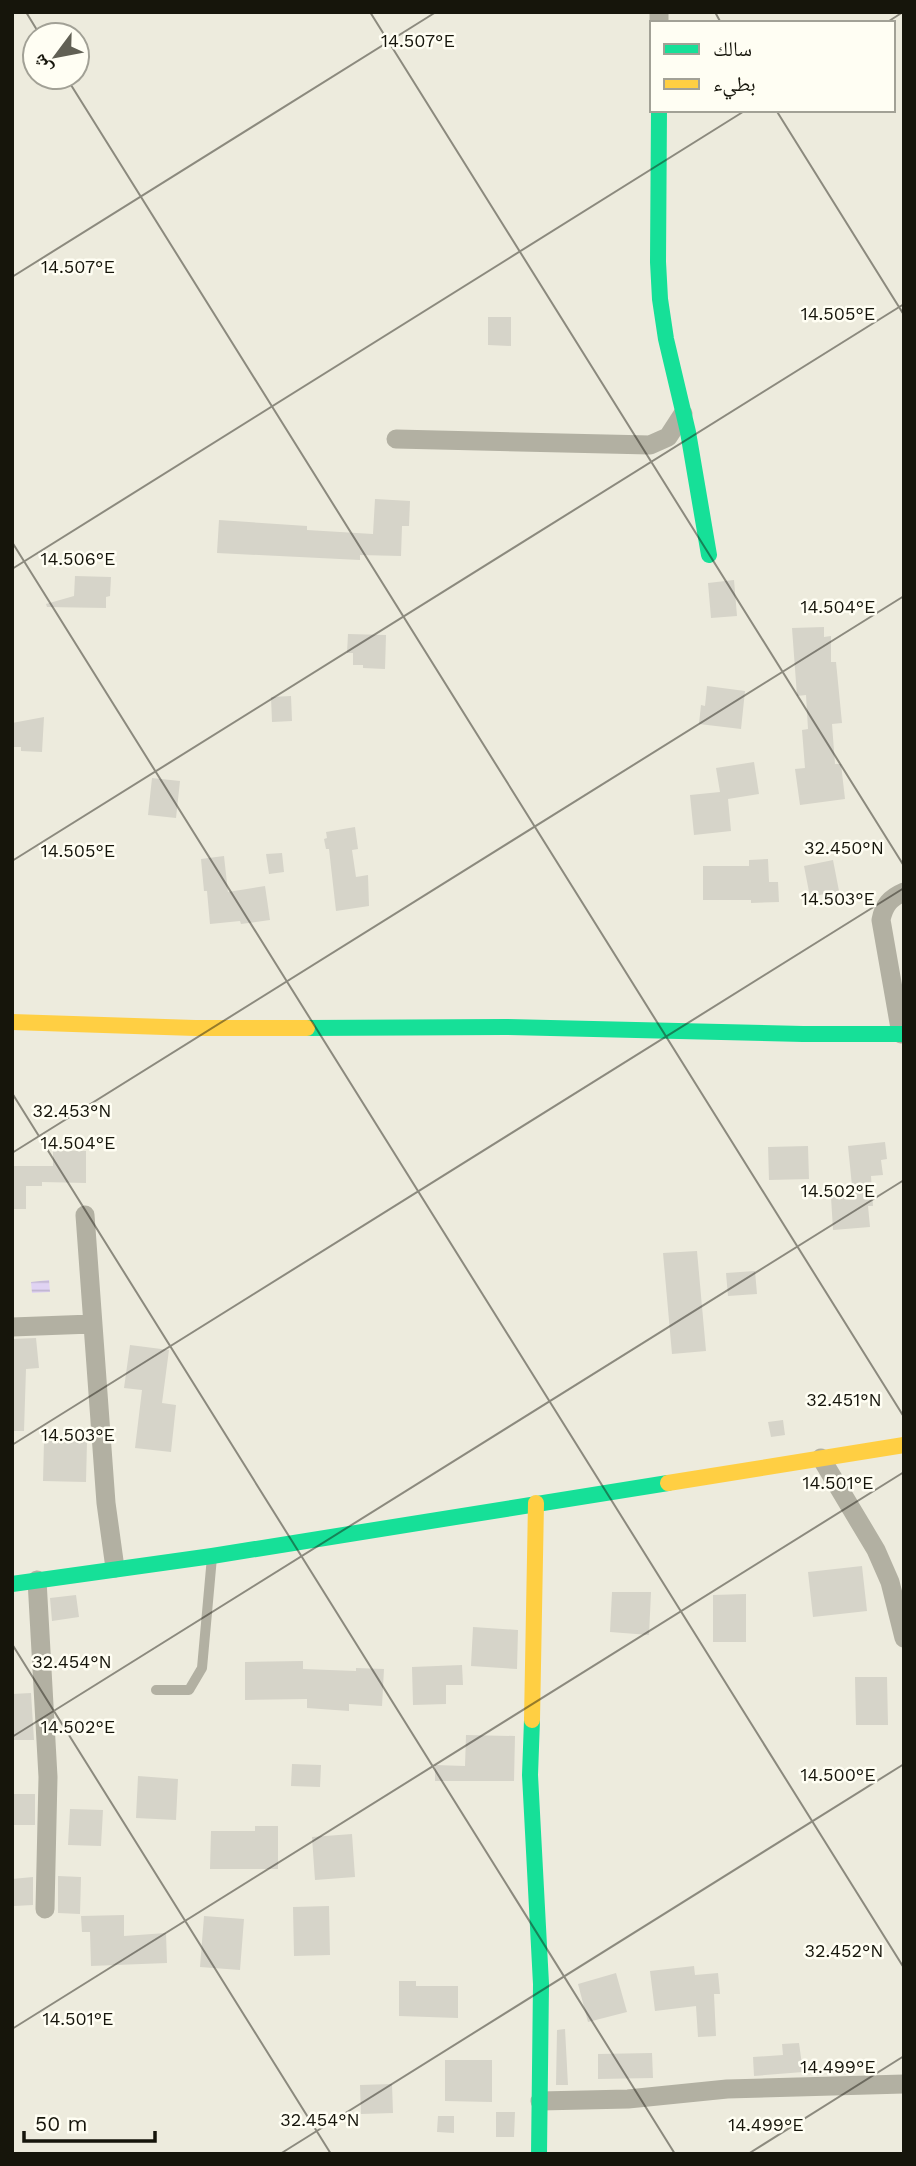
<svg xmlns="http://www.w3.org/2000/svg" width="916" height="2166" font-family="'Work Sans','Noto Naskh Arabic',sans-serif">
  <defs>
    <pattern id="water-rules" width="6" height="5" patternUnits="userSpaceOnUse" patternTransform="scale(1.75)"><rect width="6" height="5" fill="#e0d3f3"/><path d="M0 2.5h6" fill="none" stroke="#bfb4cf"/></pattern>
  </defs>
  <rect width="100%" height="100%" fill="#edebdd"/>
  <path fill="url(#water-rules)" d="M49,1280L50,1292L32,1293L31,1282Z"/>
  <path fill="#d6d4c9" d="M488,317H511V346L488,345Z
    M375,499L410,501L409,526H402L401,556L360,555V560L217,553L219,520L307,526V530L373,534Z
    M75,576L111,577L110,596L106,597V608L47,607L46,604L74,596Z
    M734,580L737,616L711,618L708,583Z
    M824,627V637L831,636V662H836L842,723L832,724L835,764H841L845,799L800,805L795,769L805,768L802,730L808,729L806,695L797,696L792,628Z
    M348,634L386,635L385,669L363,668V665H353V653H347Z
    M707,686L745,691L741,729L699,724L701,705L705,706Z
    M291,696L292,721L272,722L271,697Z
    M44,717L42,752L21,751V747H12V723Z
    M754,762L759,794L728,799L731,831L694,835L690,795L720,792L716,768Z
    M152,778L180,781L176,818L148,815Z
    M355,827L358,849L352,850L356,877L368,875L369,906L336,911L329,849H326L324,839L327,838L326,832Z
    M282,853L284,872L269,874L266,854Z
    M224,856L228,892L265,886L270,920L241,924L240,921L210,924L207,891H204L201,859Z
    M768,859L769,882H778L779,902L751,903V900H703V866H749V860Z
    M833,860L839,891L810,897L804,866Z
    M885,1142L887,1159L881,1160L883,1175L871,1176L873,1206H868L870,1227L833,1230L831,1197L853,1196L848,1146Z
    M808,1146L809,1179L769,1180L768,1147Z
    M53,1150L86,1151V1183L42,1182V1186H26V1209H12V1166H53Z
    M697,1251L706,1351L672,1354L663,1253Z
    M755,1271L757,1294L728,1296L726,1273Z
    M36,1338L39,1368L26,1369L24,1431H12V1339Z
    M130,1345L169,1350L162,1403L176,1405L171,1452L135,1448L142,1390L124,1388Z
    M783,1420L785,1435L771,1437L768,1422Z
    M44,1441H87L86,1482L43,1481Z
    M862,1566L867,1611L813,1617L808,1572Z
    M612,1592H651L649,1635L610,1632Z
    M746,1594V1642H713V1595Z
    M76,1595L79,1617L52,1621L50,1598Z
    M473,1627L518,1630L517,1669L471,1666Z
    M303,1661V1669L356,1671V1668L384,1669L382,1706L349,1704V1711L307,1708V1699L245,1700V1662Z
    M462,1665L463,1685H446V1704L413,1705L412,1667Z
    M855,1677H887L888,1725H856Z
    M31,1693L34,1740H12V1694Z
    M466,1735L515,1736L514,1781H435V1765L465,1766Z
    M292,1764L321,1765L320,1787L291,1786Z
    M138,1776L178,1779L176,1820L136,1818Z
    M12,1794H35V1825H12Z
    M70,1809L103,1810L101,1846L68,1845Z
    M255,1826H278V1869H210L211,1831H255Z
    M352,1834L355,1877L315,1880L312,1837Z
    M58,1876L81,1877L80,1914L58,1913Z
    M33,1877V1905L14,1906L12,1879Z
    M329,1906L330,1955L294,1956L293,1907Z
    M124,1915V1936L166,1933L167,1963L91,1966L90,1932H82L81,1916Z
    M204,1916L244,1919L240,1970L200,1967Z
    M694,1966L695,1975L718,1973L720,1994H714L716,2036L698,2037L696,2006L655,2011L650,1971Z
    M616,1973L627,2012L588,2022L578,1984Z
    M399,1981H416V1986H458V2018L399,2016Z
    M565,2029L568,2085H556L557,2030Z
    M799,2043L803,2072L754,2076L753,2057L783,2055L782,2044Z
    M652,2053L653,2078L598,2079V2054Z
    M445,2060H492V2102L445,2101Z
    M392,2084L393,2113L361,2114L360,2085Z
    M496,2112H515L514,2137H496Z
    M438,2116H454V2133L437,2132Z"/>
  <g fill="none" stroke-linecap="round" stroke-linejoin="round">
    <path stroke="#b2b0a2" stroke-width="10" d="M156,1690H189L202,1668L212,1557"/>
    <path stroke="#b2b0a2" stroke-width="19" d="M659,23V12
      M396,439L650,445L668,437L683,414
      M901,1034L881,920C884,905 890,898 904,892
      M85,1215L106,1503L115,1568
      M12,1327L92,1324
      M821,1458L876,1550L890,1582L904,1638
      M37,1580L48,1777L45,1909
      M540,2101L628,2099L727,2089L904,2084"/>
    <path stroke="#16e098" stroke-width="16" d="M659,110L658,262L660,299L666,339L688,432L709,555
      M307,1028L505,1027L803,1034H904
      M12,1584L212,1556L668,1483
      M532,1720L530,1775L541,1984L539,2154"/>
    <path stroke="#ffcf43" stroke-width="16" d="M12,1022L195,1028H307
      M668,1483L904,1445
      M532,1720L536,1503"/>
  </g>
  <path fill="none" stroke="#16150b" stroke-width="2" stroke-opacity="0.45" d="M26,12L40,35M370,12L904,866M715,12L721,23M886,23L903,12M66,77L904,1417M776,110L904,315M12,277L436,12M12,542L904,1968M12,569L746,110M12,861L904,304M12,1093L675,2154M12,1153L904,596M12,1445L904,888M12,1644L331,2154M12,1737L904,1180M12,2029L904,1472M280,2154L904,1764M748,2154L904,2056"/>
  <g font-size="18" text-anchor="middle" fill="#16150b" stroke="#fffef3" stroke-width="5" stroke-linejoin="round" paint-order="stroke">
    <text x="418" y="47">14.507°E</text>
    <text x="78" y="273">14.507°E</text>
    <text x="838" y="320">14.505°E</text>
    <text x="78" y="565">14.506°E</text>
    <text x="838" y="613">14.504°E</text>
    <text x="844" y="854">32.450°N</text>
    <text x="78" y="857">14.505°E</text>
    <text x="838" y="905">14.503°E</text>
    <text x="72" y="1117">32.453°N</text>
    <text x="78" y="1149">14.504°E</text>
    <text x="838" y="1197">14.502°E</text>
    <text x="844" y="1406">32.451°N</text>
    <text x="78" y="1441">14.503°E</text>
    <text x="838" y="1489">14.501°E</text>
    <text x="72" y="1668">32.454°N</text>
    <text x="78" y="1733">14.502°E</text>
    <text x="838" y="1781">14.500°E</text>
    <text x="844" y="1957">32.452°N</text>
    <text x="78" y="2025">14.501°E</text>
    <text x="838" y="2073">14.499°E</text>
    <text x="320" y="2126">32.454°N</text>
    <text x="766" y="2131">14.499°E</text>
  </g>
  <rect width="916" height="2166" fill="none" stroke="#16150b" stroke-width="28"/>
  <rect x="650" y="21" width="245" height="91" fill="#fffef3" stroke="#a2a196" stroke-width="2"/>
  <rect x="664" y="44" width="35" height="10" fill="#16e098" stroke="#a2a196" stroke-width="2"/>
  <text x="713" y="56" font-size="21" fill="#16150b">سالك</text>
  <rect x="664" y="79" width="35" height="10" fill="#ffcf43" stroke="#a2a196" stroke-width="2"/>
  <text x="713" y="91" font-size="21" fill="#16150b">بطيء</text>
  <g transform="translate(56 56) rotate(238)"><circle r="33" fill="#fffef3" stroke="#a2a196" stroke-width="2"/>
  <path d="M0-5L12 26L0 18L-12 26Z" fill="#616054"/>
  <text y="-10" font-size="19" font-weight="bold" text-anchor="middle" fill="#16150b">ش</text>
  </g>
  <path d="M24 2131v10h131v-10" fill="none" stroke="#16150b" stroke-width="3.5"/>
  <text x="35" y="2131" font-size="21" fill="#16150b" stroke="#fffef3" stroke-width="5" paint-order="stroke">50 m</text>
</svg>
